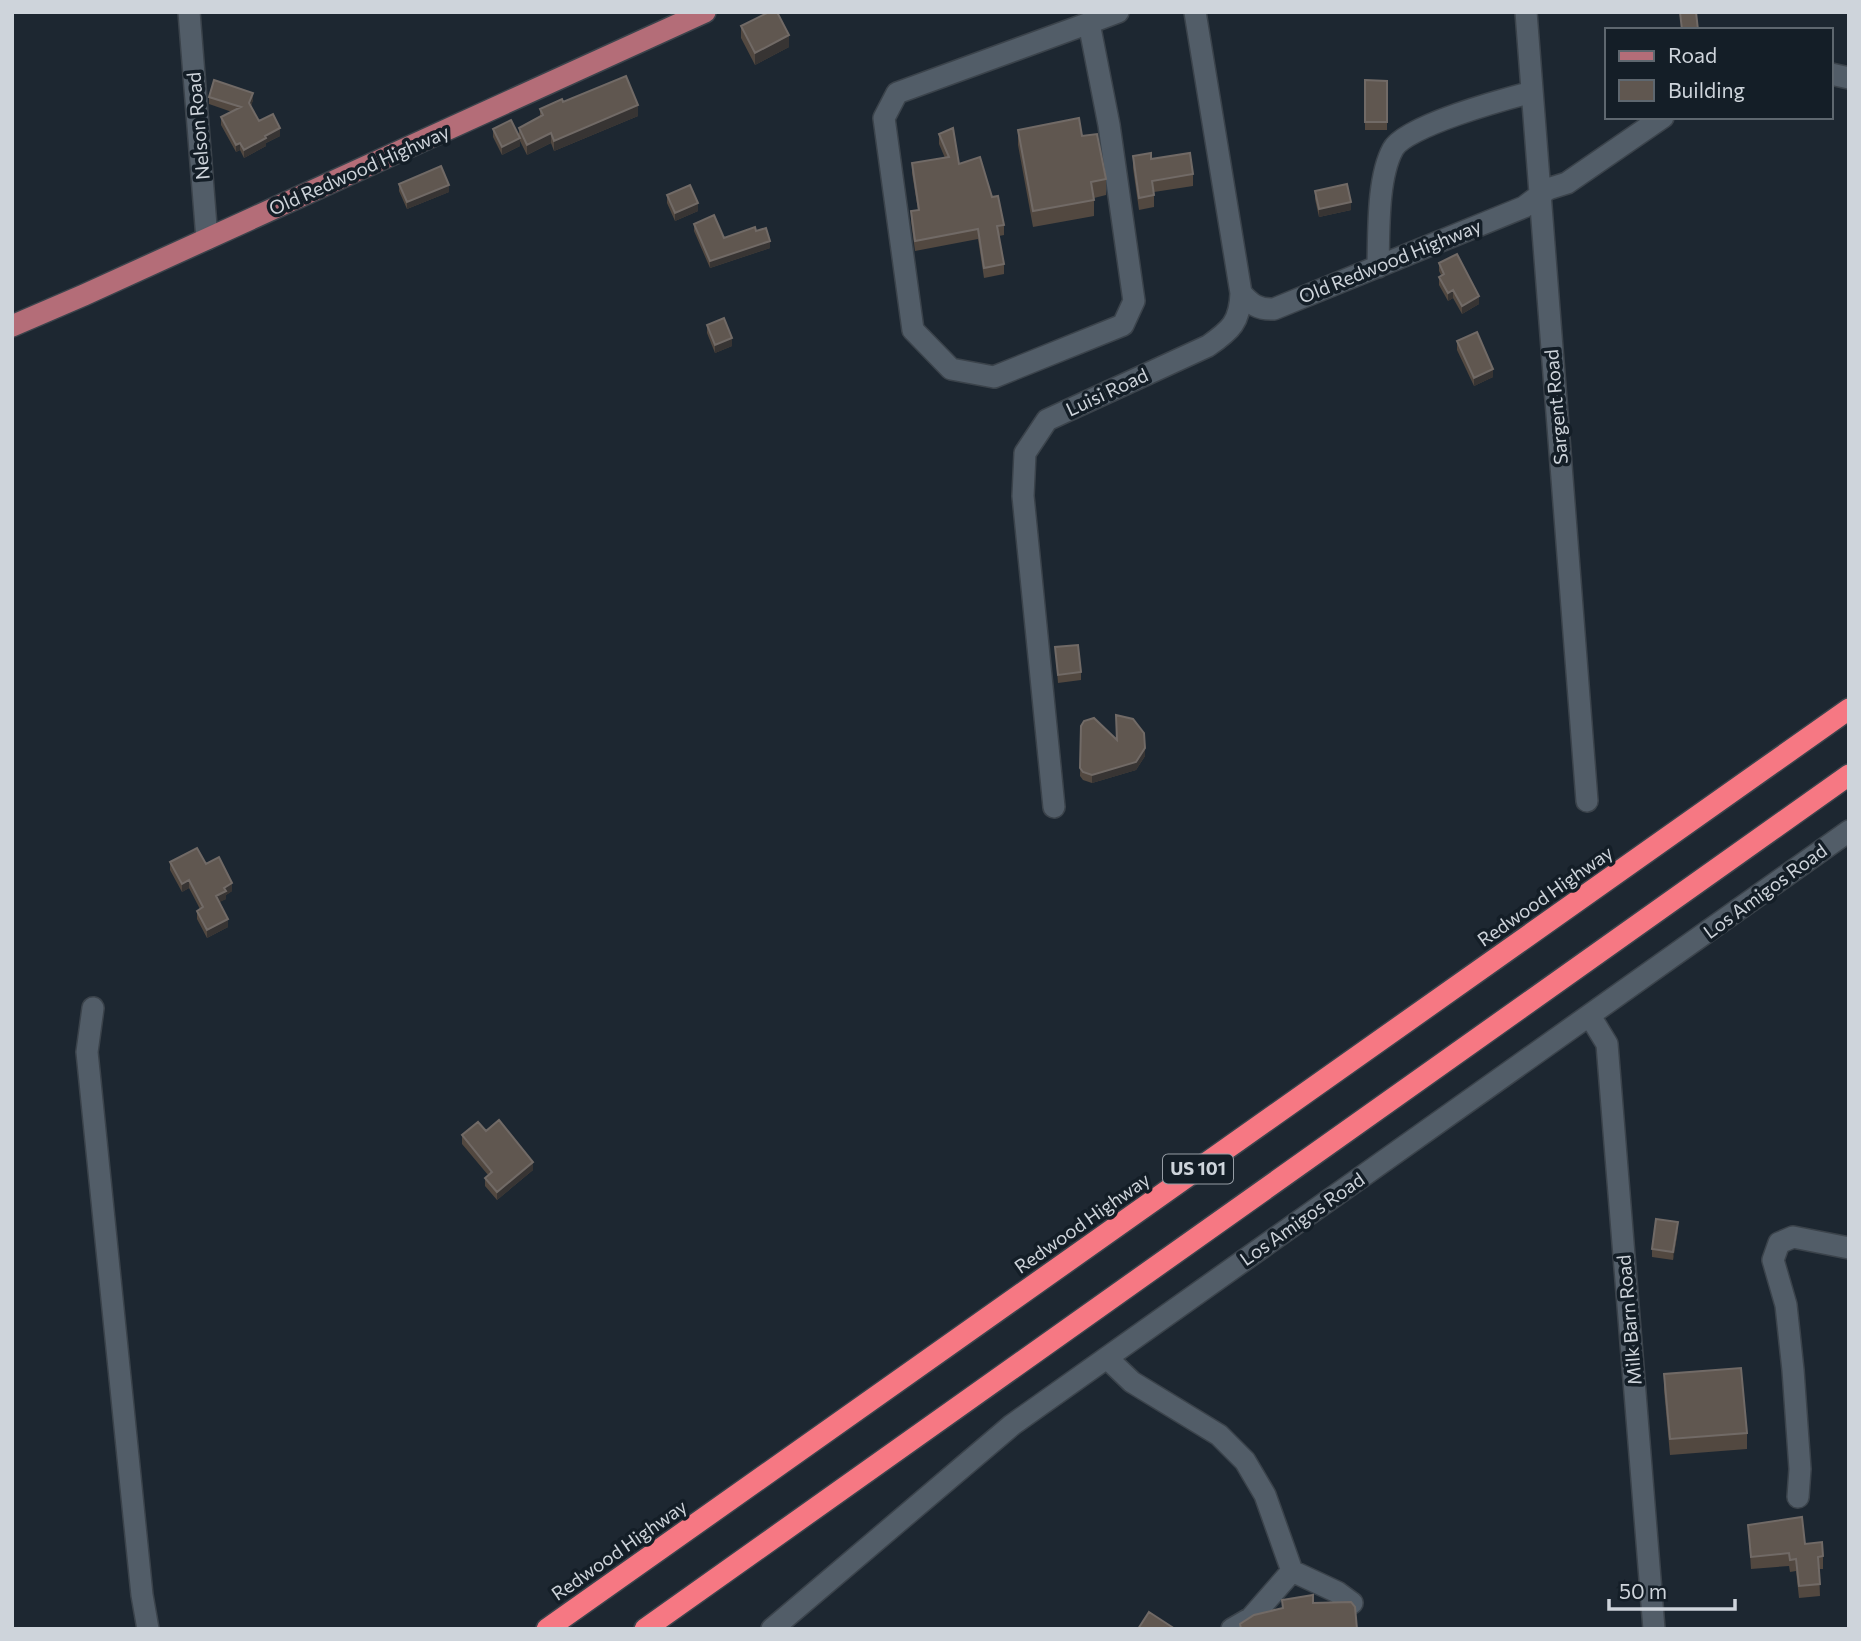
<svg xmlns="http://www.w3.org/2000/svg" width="1861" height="1641" font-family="Commissioner,sans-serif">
  <rect width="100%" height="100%" fill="#1d2731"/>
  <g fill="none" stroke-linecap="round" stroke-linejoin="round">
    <defs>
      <path id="minor" d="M189,12L207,239
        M1526,12L1587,801
        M1089,23L1109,125L1134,301L1123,325L994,377L951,369L913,330L884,118L897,93L1089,23L1118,12
        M1831,74L1849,78
        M1378,267C1379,233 1377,178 1393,149C1405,126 1505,99 1532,92
        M1241,293C1251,304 1258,310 1274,309L1524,207L1548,189L1567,183L1663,117
        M1054,807L1023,496L1025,453L1047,420L1208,346C1231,330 1240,322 1241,293L1195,12
        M93,1008L87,1052L142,1595L148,1629
        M1590,1016L1607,1044L1654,1629
        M1107,1358L1132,1382L1219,1435L1245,1461L1265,1495L1292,1571
        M1798,1497L1800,1469L1793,1370L1786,1305L1773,1260L1779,1243L1793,1237L1849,1248
        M772,1629L1012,1425L1849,831
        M1232,1629L1251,1618L1292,1571L1337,1592L1352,1603"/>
      <path id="major" d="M12,326L84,295L705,12"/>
      <path id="highway" d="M547,1629L1849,709
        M645,1629L1849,775"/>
    </defs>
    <use href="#minor" stroke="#3b434b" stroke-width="24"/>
    <use href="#major" stroke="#3b434b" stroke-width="24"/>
    <use href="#highway" stroke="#3b434b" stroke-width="24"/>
    <use href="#minor" stroke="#525d68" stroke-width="21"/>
    <use href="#major" stroke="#b46d78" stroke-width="21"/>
    <use href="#highway" stroke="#f67883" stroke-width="21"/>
  </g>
  <path fill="#524840" d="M741,26L789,47L755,65L741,38Z
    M1365,80L1387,81V130H1365Z
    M209,97L253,100L251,106L259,121L280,136L266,143V146L244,158L240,150L236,152L221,125V117L232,112L209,104Z
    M563,102L638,116L554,151L551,143L527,155L520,141V146L502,155L493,137V129L519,135V128L540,117V109Z
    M1018,130L1082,136L1106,179V195L1094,198V216L1033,227L1018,145Z
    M939,134L959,164L992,197L1004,225V235L999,236L1004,264V274L984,278L978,239L915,251L911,221V211L918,210L912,173V163L945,158L939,144Z
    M1133,156L1151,159L1193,174V186L1154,192V207L1139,210L1133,168Z
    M399,184L449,192L407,209L399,191Z
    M1315,191L1351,210L1319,217L1315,199Z
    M667,195L698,211L675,221L667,203Z
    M694,224L724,238L756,231L770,248L710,268L694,231Z
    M1439,263L1479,304L1462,314L1453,298L1448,301L1439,285V277L1441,275L1439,271Z
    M707,325L732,346L715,353L707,333Z
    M1457,341L1493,377L1474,386L1457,350Z
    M1055,647L1081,672V680L1058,683Z
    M1081,726L1117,740L1145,756L1136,770L1092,783L1083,780L1080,776Z
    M170,862L206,864L232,891L226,895V899L219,902L228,927L207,938L197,919V911L200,909L189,888L182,892L170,870Z
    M486,1131L533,1170L497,1200L485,1186V1178L488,1175L462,1144V1135Z
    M1678,1230L1673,1260L1652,1257V1249Z
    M1664,1374L1747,1433V1449L1670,1455L1664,1390Z
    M1748,1525L1805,1544L1823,1556V1569H1819L1820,1596L1799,1598L1796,1571L1790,1572L1789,1566L1751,1569Z"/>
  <path fill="#373433" d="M789,35V47L755,65V53Z
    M253,93V100L249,111V103Z
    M638,105V116L554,151V141Z
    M280,128V136L266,143V146L244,158V150L265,136Z
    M551,133V143L527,155V145Z
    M520,138V146L502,155V147Z
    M240,143V150L236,152V145Z
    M449,185V192L407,209V202Z
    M1351,202V210L1319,217V209Z
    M698,203V211L675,221V213Z
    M770,241V248L710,268V261Z
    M1453,290V298L1448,301V293Z
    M1479,296V304L1462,314V306Z
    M732,338V346L715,353V345Z
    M1493,369V377L1474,386V378Z
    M1145,748V756L1136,770L1092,783V775Z
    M189,880V888L182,892V884Z
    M232,883V891L226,895V899L216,904V896L224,888Z
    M228,919V927L207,938V930Z
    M533,1162V1170L497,1200V1192Z
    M1678,1222V1230L1673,1260V1252Z"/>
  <path fill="#605750" stroke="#716a66" stroke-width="2" d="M769,12H777L789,35L755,53L741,26Z
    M1680,12H1696L1698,30H1682Z
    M626,76L638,105L554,141L551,133L527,145L519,128L543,115L540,109L562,99L563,102Z
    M214,80L253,93L249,103L259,121L273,114L280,128L265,136L266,138L244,150L240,143L236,145L221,117L241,107L209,97Z
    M1365,80L1387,81V122H1365Z
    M1079,118L1082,136L1097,134L1106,179L1091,182L1094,200L1033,211L1018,130Z
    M511,120L520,138L502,147L493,129Z
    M953,128L959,164L980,157L992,197L998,196L1004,225L997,226L1004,264L984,268L978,229L915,241L911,211L919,210L912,163L949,157L939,134Z
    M1151,153V159L1190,153L1193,174L1152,181L1154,195L1139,198L1133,156Z
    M441,166L449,185L407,202L399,184Z
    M1347,184L1351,202L1319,209L1315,191Z
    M690,185L698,203L675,213L667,195Z
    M714,215L724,238L755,227L756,231L766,228L770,241L710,261L694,224Z
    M1457,254L1479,296L1462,306L1453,290L1448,293L1439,277L1444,274L1439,263Z
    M724,318L732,338L715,345L707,325Z
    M1477,332L1493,369L1474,378L1457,341Z
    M1078,645L1081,672L1058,675L1055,647Z
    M1116,715L1133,719L1144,733L1145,748L1136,762L1092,775L1083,772L1080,768L1081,726L1084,721L1094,718L1117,740Z
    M197,848L206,864L219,857L232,883L224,888L226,891L216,896L228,919L207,930L197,911L203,907L189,880L182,884L170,862Z
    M499,1120L533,1162L497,1192L485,1178L492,1172L462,1135L478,1122L486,1131Z
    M1656,1219L1678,1222L1673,1252L1652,1249Z
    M1741,1368L1747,1433L1670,1439L1664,1374Z
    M1802,1517L1805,1544L1822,1542L1823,1556L1818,1557L1820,1584L1799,1586L1796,1559L1790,1560L1789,1553L1751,1557L1748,1525Z
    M1313,1595V1603L1351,1602L1355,1607L1357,1629H1241L1240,1624L1254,1615L1283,1608L1282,1600Z
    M1149,1612L1175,1629H1138Z"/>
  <g text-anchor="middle" stroke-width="7" stroke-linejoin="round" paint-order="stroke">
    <rect fill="#141e27" stroke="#969da5" stroke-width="2" x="1163" y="1154.5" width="70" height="29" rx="5"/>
    <g font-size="18" font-weight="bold" fill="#ced4db">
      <text x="1198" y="1175">US 101</text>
    </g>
    <g font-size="19" fill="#ced4db" stroke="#141e27">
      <text transform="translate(198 126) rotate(-95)" y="7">Nelson Road</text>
      <text transform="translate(359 170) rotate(-24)" y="7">Old Redwood Highway</text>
      <text transform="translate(1390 261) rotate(-22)" y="7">Old Redwood Highway</text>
      <text transform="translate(1107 392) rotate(-25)" y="7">Luisi Road</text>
      <text transform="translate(1556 407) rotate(-95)" y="7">Sargent Road</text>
      <text transform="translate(1765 891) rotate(-36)" y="7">Los Amigos Road</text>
      <text transform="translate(1545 896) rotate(-35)" y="7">Redwood Highway</text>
      <text transform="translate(1302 1219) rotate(-35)" y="7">Los Amigos Road</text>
      <text transform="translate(1082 1223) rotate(-35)" y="7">Redwood Highway</text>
      <text transform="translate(1629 1320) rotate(-95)" y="7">Milk Barn Road</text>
      <text transform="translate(619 1550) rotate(-35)" y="7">Redwood Highway</text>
    </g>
  </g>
  <rect width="1861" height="1641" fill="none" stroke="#ced4db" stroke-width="28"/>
  <rect x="1605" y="28" width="228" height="91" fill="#141e27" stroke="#5e676f" stroke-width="2"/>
  <rect x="1619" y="51" width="35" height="10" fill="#b46d78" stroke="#5e676f" stroke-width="2"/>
  <text x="1668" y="63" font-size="21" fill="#ced4db">Road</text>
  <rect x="1619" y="80" width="35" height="21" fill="#605750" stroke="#5e676f" stroke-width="2"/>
  <text x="1668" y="98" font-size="21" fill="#ced4db">Building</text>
  <path d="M1609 1599v10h126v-10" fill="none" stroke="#ced4db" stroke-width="3.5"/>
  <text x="1619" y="1599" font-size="21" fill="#ced4db" stroke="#141e27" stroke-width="5" paint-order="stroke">50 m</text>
</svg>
